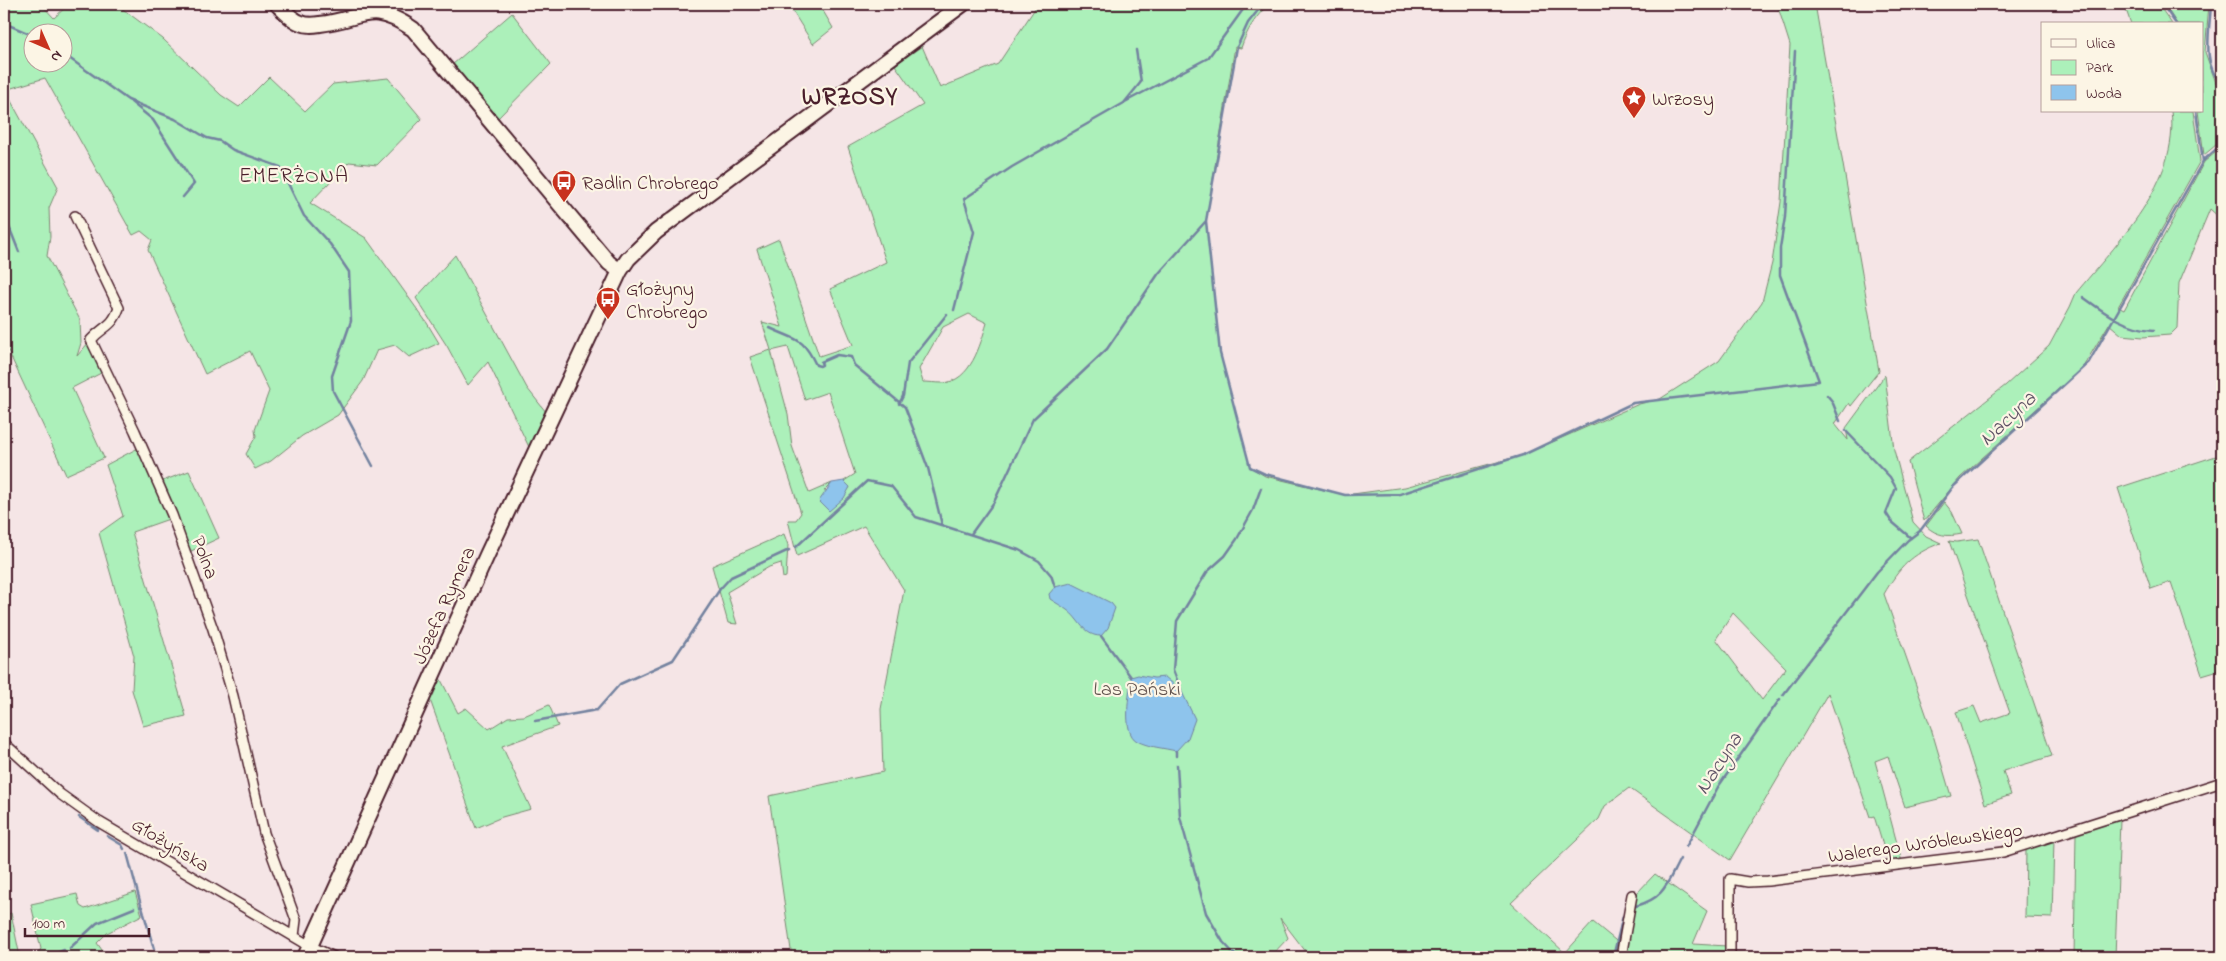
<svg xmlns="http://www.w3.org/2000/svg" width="2226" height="961" font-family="'Indie Flower',sans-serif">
  <rect width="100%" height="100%" fill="#f5e5e6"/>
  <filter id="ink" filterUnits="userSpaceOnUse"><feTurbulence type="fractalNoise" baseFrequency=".02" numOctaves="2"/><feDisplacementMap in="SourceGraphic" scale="10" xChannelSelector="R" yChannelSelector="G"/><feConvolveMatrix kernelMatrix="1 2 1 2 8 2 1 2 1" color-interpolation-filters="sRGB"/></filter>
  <g filter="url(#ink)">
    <path fill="#acf0ba" stroke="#7b8872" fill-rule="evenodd" d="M4,4H41L54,18L69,4H116L163,39L221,95L239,107L269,77L305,111L333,84L388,78L422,119L377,165L349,162L310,203L366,238L427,323L439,343L409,357L395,345L377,350L363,381L338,415L302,436L271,461L255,469L246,454L256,436L255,430L269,391L250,351L205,374L148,250L152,240L141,231L133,235L45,78L5,90L58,187L49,208L50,237L47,256L80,320L81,343L77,356L89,342L103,372L72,388L104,458L66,475L4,342ZM32,32H62V62H32Z
      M788,4H819L833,28L813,44Z
      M1038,4H1174L1182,8L1186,4H1269C1255,17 1247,30 1241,48L1235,47L1206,221L1220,353L1250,467L1265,476L1345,495L1405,487L1523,455L1639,404L1660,399L1719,361L1762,302L1772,263L1781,202L1790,45L1777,4H1815L1879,371L1851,406L1849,403L1835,424L1848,440L1846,428L1885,375L1894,450L1913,522L1926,536L1941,543C1911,554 1899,568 1884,594L1931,728L1951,796L1905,807L1888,756L1875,761L1902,862L1889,865L1874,816L1870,817L1828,693L1730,860L1629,788L1605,806L1599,819L1511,903L1565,953L1593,922L1626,949L1635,895L1655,874L1707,911L1693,944L1727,946L1726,957H1310L1280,918L1288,938L1270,957H792L769,796L883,772L881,709L904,590L864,526L797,556L788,520H796L801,513L750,357L771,350L762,322L782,327L757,249L779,239L819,356L853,345L830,289L886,262L848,147L923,105L895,65L922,46L940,88L998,64ZM969,314L987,323C980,345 971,381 943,383C936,383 929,382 923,382L919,369L943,327ZM788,347L805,400L828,392L855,474L844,481L850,488L824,491L832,483L809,493L792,446L788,414L771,351ZM1733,613L1786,668L1762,700L1716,639Z
      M2124,4H2158L2172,24H2131Z
      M2164,4H2209L2205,52L2216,83L2222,86V140L2204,155L2198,111H2202V24H2177Z
      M512,13L551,64L496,120L452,65Z
      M2171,111H2193L2200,161L2118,307L2124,310L2204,162L2222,147V220L2210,209L2179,283L2177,328L2170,335L2143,337L2122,335L2109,324L2083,367L1960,478L1924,521L1908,462L2006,385L2049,346L2070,307L2076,293C2117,243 2180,182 2171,111Z
      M455,255L527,388L546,412L529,447L488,362L468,385L447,346L416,298Z
      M140,447L169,519L132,532L186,716L143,726L132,690L134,656L99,533L123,516L106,465Z
      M2222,454V669L2202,675L2171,582L2151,589L2118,488Z
      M189,471L219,538L189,552L160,482Z
      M1944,502L1952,512L1962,534C1947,537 1937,536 1926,526Z
      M784,534L788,545L786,577L783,578L781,563L769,567L727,592L737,624L728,623L712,566Z
      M1978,539L2052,756L2003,771L2011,795L1985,804L1956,712L1974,706L1981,723L2010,713L1949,541L1957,542Z
      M439,676L458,713L466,708L489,729L508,717L524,716L549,705L558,726L502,746L531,809L502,817L476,828L429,697Z
      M2120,820L2115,957H2074L2076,833Z
      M2054,839L2052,918L2025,917L2026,848Z
      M135,892L142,915L107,933L97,943L107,957H34L41,949L31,904L77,894L80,906L85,909Z
      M11,913L19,952L26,957H4V915Z"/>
    <path fill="#8ec4ec" stroke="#73829f" d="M844,481L850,487L844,498L829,511L819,501L832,483Z
      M1071,583L1111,603L1115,608L1108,628L1101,636C1083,636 1080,619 1067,610C1062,606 1056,603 1050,599L1049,594L1055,587Z
      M1138,675L1154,678L1165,677L1181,690L1195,719L1188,738L1176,751C1164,748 1148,747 1137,741C1121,732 1130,692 1131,677Z"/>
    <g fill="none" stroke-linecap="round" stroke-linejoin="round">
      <path stroke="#73829f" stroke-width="2.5" d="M1263,4L1248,23L1237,47L1206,221L1220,353L1250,467L1265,474L1345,495L1400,494L1523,455L1633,403L1819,381L1780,275V248L1785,217L1795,51
        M2162,4L2176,24
        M2211,4C2210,28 2201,67 2222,83
        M4,23L32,35
        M62,53L128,100L175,119L207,138L220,141L233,150L280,167L304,216L330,244L349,272L351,321L332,376L333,391L373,466
        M131,102L153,120L194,184L183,197
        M1125,102L1208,58L1247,4
        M2196,111L2203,161
        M4,200L6,219L19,252
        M2083,297C2105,313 2126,329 2154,330
        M954,310L974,232L964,199L1012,167L1124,103L1141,82L1136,50
        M770,328C797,341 802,336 816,365L820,366L822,365L821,362L837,355L851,357L854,365L905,407L928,468L942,525
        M1827,395L1832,401L1840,421
        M899,404L903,396L908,363L947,314
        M1846,431L1890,477L1896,488L1886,513L1891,521L1911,538
        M971,534L994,502L1033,419L1107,349L1159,273L1206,221
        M796,547L867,481L891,486L916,517L1019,550L1039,561L1051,575L1055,587
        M1101,636L1131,677
        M1181,690L1173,670L1177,621L1207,572L1225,556L1237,539L1253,510L1261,488
        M1783,695L1877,572L1908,540L1920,531L1953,487L2089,362L2203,161L2222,144
        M535,721L597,710L620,684L673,660L720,589L731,577L789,550
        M1176,751V756
        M1177,765L1180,817L1206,913L1223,942L1237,957
        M79,817L98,830
        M107,836L122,845L124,849
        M1686,847L1718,787L1780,699
        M127,853L141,905L140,907H142L154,949
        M1636,906C1665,898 1667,883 1680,859
        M70,948L97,923L134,908
        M47,957L64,950
        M1613,957L1623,916"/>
      <defs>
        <path id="street" d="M75,216L119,308C112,328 104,325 91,340L135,431L172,515L213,629L233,696L264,833L296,920L294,936
          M4,743L60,794L99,822L310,946L334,957
          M1621,957L1632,895
          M1730,957V879L1748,882L1768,881L2003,852L2222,782"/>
        <path id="secondary" d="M277,4C284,11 292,20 301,23C308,26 314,25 320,24C364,19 369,0 413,29L609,263L620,271
          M305,957L487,555L620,271L628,259L656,232L963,4"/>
      </defs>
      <use href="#street" stroke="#4a1f2b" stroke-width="12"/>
      <use href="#secondary" stroke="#4a1f2b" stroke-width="18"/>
      <use href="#street" stroke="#fcf5e5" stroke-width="9"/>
      <use href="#secondary" stroke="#fcf5e5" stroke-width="14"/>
    </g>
  </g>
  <defs>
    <symbol id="sight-pin" viewBox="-11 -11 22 30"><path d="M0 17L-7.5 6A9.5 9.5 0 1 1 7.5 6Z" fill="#c8321e" stroke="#fcf5e5"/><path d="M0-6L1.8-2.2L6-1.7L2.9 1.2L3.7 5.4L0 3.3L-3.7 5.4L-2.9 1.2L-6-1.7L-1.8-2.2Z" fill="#fff"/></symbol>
    <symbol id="bus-pin" viewBox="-11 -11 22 30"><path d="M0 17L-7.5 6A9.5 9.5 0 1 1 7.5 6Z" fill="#c8321e" stroke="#fcf5e5"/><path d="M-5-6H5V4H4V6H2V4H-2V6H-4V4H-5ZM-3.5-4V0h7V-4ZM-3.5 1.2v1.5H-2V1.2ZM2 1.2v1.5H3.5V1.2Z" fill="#fff"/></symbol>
  </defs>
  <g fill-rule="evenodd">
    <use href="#sight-pin" x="1620" y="84" width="28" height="38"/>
    <use href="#bus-pin" x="550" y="168" width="28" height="38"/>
    <use href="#bus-pin" x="594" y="285" width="28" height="38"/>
  </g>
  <g text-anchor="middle" stroke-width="4.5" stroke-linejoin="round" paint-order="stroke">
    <g font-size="20" fill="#4a1f2b" stroke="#fcf5e5" text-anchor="start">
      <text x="1652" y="105">Wrzosy</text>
      <text x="582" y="189">Radlin Chrobrego</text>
      <text x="626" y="295">Głożyny<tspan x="626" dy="23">Chrobrego</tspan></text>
    </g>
    <g font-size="20" fill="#4a1f2b" stroke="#fcf5e5">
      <text transform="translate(206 557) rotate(70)" y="7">Polna</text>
      <text transform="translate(443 605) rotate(-66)" y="7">Józefa Rymera</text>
      <text transform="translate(1925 842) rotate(-8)" y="7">Walerego Wróblewskiego</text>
      <text transform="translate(171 844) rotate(31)" y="7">Głożyńska</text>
    </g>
    <g font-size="20" fill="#62534f" stroke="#fcf5e5">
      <text x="1137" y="695">Las Pański</text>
    </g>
    <g font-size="21" letter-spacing="1" fill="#4a1f2b" stroke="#fcf5e5">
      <text x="294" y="182">EMERŻONA</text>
    </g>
    <g font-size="21" font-style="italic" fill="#5e5165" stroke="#fcf5e5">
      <text transform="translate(2007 418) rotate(-43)" y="7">Nacyna</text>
      <text transform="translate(1718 763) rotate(-57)" y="7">Nacyna</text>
    </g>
    <g font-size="25" font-weight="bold" letter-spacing="1" fill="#4a1f2b" stroke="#fcf5e5">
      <text x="850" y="104">WRZOSY</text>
    </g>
  </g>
  <rect width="2226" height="961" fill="none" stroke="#fcf5e5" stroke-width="20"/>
  <rect x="10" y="10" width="2206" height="941" fill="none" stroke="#4a1f2b" stroke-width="2" filter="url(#ink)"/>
  <rect x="2041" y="22" width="162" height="90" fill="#fcf5e5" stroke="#b59f9b"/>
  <rect x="2051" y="39" width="25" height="8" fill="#fcf5e5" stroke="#b59f9b"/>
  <text x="2086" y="48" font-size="15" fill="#4a1f2b">Ulica</text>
  <rect x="2051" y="60" width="25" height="15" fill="#acf0ba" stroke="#b59f9b"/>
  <text x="2086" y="72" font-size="15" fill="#4a1f2b">Park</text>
  <rect x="2051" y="85" width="25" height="15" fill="#8ec4ec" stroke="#b59f9b"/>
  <text x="2086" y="98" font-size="15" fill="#4a1f2b">Woda</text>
  <g transform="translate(48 48) rotate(135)"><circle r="24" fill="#fcf5e5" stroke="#b59f9b"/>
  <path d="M0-4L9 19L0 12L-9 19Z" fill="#c8321e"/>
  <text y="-8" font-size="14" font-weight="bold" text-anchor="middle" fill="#4a1f2b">N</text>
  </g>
  <path d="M25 928v8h124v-8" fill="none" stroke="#4a1f2b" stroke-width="2.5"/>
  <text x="32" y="928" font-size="15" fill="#4a1f2b" stroke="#fcf5e5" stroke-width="4" paint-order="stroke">100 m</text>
</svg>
